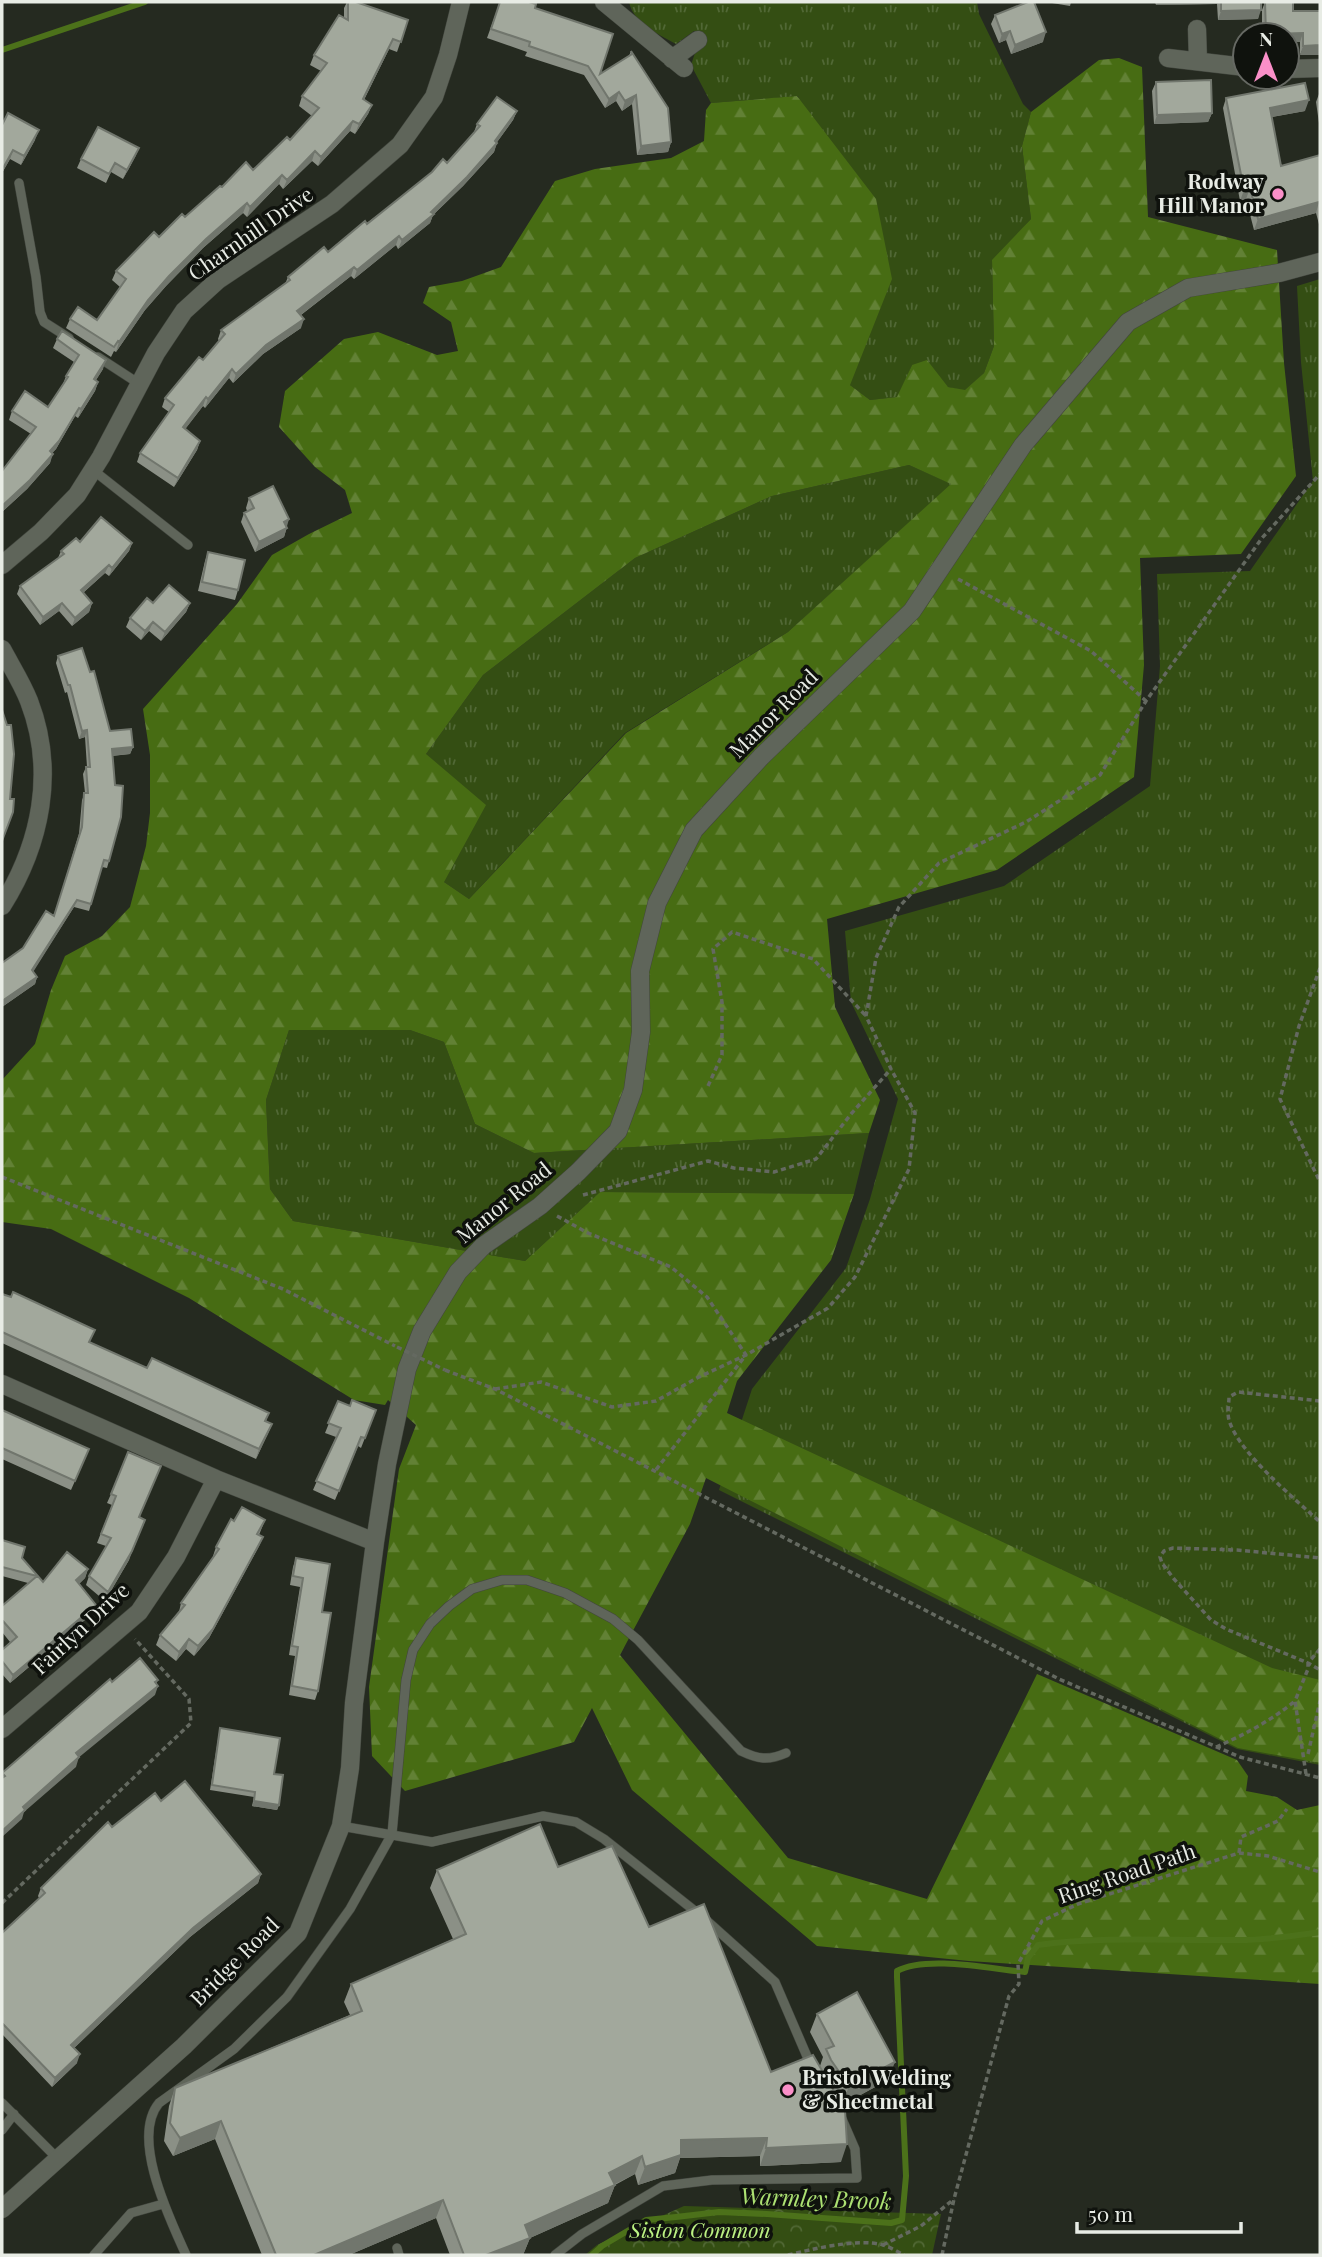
<svg xmlns="http://www.w3.org/2000/svg" width="1322" height="2257" font-family="'Playfair Display',serif">
  <defs>
    <pattern id="grass-tufts" width="24" height="20" patternUnits="userSpaceOnUse" patternTransform="scale(1.75)"><rect width="24" height="20" fill="#344e13"/><path d="M3 7l-1-3M5 7V3M7 7l1-3M15 17l-1-3M17 17v-4M19 17l1-3" fill="none" stroke="#516835"/></pattern>
    <pattern id="forest-firs" width="22" height="20" patternUnits="userSpaceOnUse" patternTransform="scale(1.75)"><rect width="22" height="20" fill="#476c13"/><path d="M5 1l3.5 6h-7zM16 11l3.5 6h-7z" fill="#628135"/></pattern>
    <pattern id="park-crowns" width="20" height="18" patternUnits="userSpaceOnUse" patternTransform="scale(1.75)"><rect width="20" height="18" fill="#344e13"/><path d="M2 6a3 3 0 1 1 6 0M12 15a3 3 0 1 1 6 0" fill="none" stroke="#516835"/></pattern>
  </defs>
  <rect width="100%" height="100%" fill="#252a20"/>
  <path fill="url(#grass-tufts)" d="M629,2H977L979,14L1023,104L1031,112L1022,146L1031,219L992,262L994,346L984,373L965,391L948,387L912,365L898,397L870,400L850,385L798,96L711,103L691,65L695,53L707,40L694,31L676,44C657,33 634,24 629,2Z
    M1320,279V1765L1237,1749L719,1490L752,1389L846,1268L870,1199L898,1099L851,1002L845,931L1004,886L1150,786L1160,666L1157,574L1250,571L1313,481L1301,362L1297,286Z
    M909,465L952,484L788,632L625,733L469,899L444,882L426,754L483,675L635,558L772,496Z
    M289,1030H410L444,1042L475,1124L534,1153L869,1133L854,1194L600,1192L525,1261L293,1221L270,1189L266,1100Z"/>
  <path fill="url(#forest-firs)" fill-rule="evenodd" d="M1119,58L1142,67L1148,217L1277,250L1284,363L1296,476L1241,554L1140,558L1144,665L1134,777L997,870L827,919L835,1007L880,1100L869,1133L534,1153L475,1124L444,1042L410,1030H289L266,1100L270,1189L293,1221L525,1261L600,1192L854,1194L831,1260L737,1381L727,1413L1272,1668L1320,1680V1763L1238,1748L706,1478L690,1524L620,1655L788,1858L927,1899L1037,1674L1237,1760L1248,1776L1246,1791L1277,1797L1297,1810L1320,1805V1984L969,1961L817,1946L632,1790L592,1708L574,1742L405,1791L372,1756L369,1687L399,1469L416,1425L388,1400L385,1405L354,1400L189,1298L51,1229L2,1222V1080L35,1044L51,990L65,956L102,936L130,907L146,846L150,813V755L143,709L237,604L272,555L309,534L352,513L345,490L315,467L279,427L285,391L344,339L378,332L437,355L458,351L451,322L423,303L429,287L462,281L501,267L555,181L595,169L671,158L704,141L706,110L711,103L797,96L876,199L892,279L850,385L870,400L897,397L912,365L927,360L948,387L965,390L984,373L994,346L992,260L1031,219L1022,146L1031,112L1099,60ZM909,465L951,484L788,632L626,733L469,899L444,882L486,805L426,754L483,675L635,558L772,496Z"/>
  <path fill="url(#park-crowns)" d="M684,2206L941,2214L932,2255H585L597,2245Z"/>
  <g fill="none" stroke-linecap="round" stroke-linejoin="round">
    <path stroke="#4c711a" stroke-width="6" d="M2,50L145,2
      M592,2255L602,2246L646,2220L676,2217L719,2212L767,2214L891,2223L902,2220L906,2176L897,1977V1971C927,1955 991,1969 1025,1972L1028,1958L1038,1945C1105,1936 1172,1941 1239,1940C1266,1940 1294,1936 1320,1932"/>
    <defs>
      <path id="service" d="M19,183L36,277L40,312L44,322L69,338
        M98,357L141,385
        M93,470L188,545
        M341,1826L432,1842L543,1816L576,1822L604,1839L705,1919L775,1982L812,2068
        M2,2103L58,2159
        M2,2130L14,2114
        M397,2248L399,2255
        M94,2255L131,2213L163,2204
        M186,2255C170,2219 130,2138 159,2103L234,2049L287,1997L350,1909L392,1834L406,1680L413,1650L430,1624L449,1606L472,1589L502,1580H527L565,1593L613,1619L638,1640L741,1751C758,1759 768,1761 786,1753
        M555,2255L582,2234L663,2186L712,2180L857,2178L855,2149L842,2119"/>
      <path id="minor" d="M604,2L684,68
        M1197,29L1198,61
        M1168,58L1245,67
        M672,59L698,40
        M1287,69L1320,68
        M2,565L41,532L77,495L101,457L156,353L184,311L218,280L332,204L400,145L434,97L448,55L461,2
        M2,649C11,666 22,683 29,701C56,771 41,844 2,906
        M2,1384L216,1479L375,1542
        M2,1729L139,1612L176,1557L216,1479
        M2,2209L184,2046L298,1933L341,1826L350,1768L354,1703L375,1542L387,1464L407,1369L422,1331L458,1272L483,1246L540,1206L578,1172L618,1131L633,1090L641,1032L640,971L657,903L694,830L761,757L912,611L1023,445L1128,322L1188,288L1279,273L1320,262"/>
    </defs>
    <use href="#service" stroke="#42463e" stroke-width="10"/>
    <use href="#minor" stroke="#42463e" stroke-width="19"/>
    <path stroke="#646960" stroke-width="3.5" stroke-dasharray="5 3.5" stroke-linecap="butt" d="M958,579L1091,651L1146,701
      M1320,968L1299,1026L1280,1099L1320,1182
      M708,1086L722,1055V1002L713,949L732,932L813,959L866,1016
      M2,1177L283,1289L395,1346
      M583,1195L708,1161L734,1168L774,1172L816,1159L851,1114L891,1069
      M557,1216L588,1233L671,1267L707,1297L746,1355L655,1471
      M445,1370L495,1389L1059,1679L1240,1757L1320,1778
      M495,1389L541,1382L612,1407L656,1401L697,1378L746,1355L828,1308L855,1277L909,1169L915,1113L891,1069L866,1016L876,958L899,907L939,863L1026,822L1100,775L1146,701L1262,538L1320,474
      M1320,1401L1238,1392L1229,1397C1229,1404 1227,1413 1229,1420C1238,1452 1295,1499 1320,1522
      M1320,1649L1308,1663L1320,1670
      M1216,1747C1244,1735 1272,1720 1295,1701
      M1308,1754L1320,1701
      M1306,1774L1295,1701L1308,1669V1663L1226,1629L1211,1620L1174,1579L1162,1563L1160,1557L1164,1551L1173,1548L1237,1550L1320,1558
      M1239,1853L1241,1837L1278,1821L1287,1809
      M2,1903L191,1723L189,1699L135,1639
      M883,2245L921,2226L954,2199
      M788,2255C813,2249 858,2238 883,2245C890,2247 898,2252 904,2255
      M942,2255L954,2199L1009,1996L1019,1984L1018,1964L1042,1921L1078,1904L1239,1853L1268,1856L1320,1872"/>
    <use href="#service" stroke="#5f655a" stroke-width="9"/>
    <use href="#minor" stroke="#5f655a" stroke-width="18"/>
    <path stroke="#646960" stroke-width="3.5" stroke-dasharray="5 3.5" stroke-linecap="butt" d="M397,1347L445,1370"/>
  </g>
  <path fill="#8b9086" d="M347,2H356L408,20L397,52L389,49L364,100L372,105L368,114L355,134L350,131L318,166L312,161L283,189L279,184L247,217L243,213L203,248L166,286L145,310L116,352L114,351L111,357L66,328L70,319L97,320L120,287L112,280L116,271L222,187L253,170L290,140L312,116L299,106L302,96L321,71L310,65L314,55L344,18V8Z
    M500,2L535,8L600,74L629,56L631,51L671,142L668,152L637,155L632,104L622,111L616,101L605,108L584,75L525,56L527,52L487,38Z
    M1046,2H1071L1070,6Z
    M1155,2H1261L1258,19L1218,20L1217,4L1156,5Z
    M1265,2L1293,11H1320L1300,55V42L1287,35H1262V10Z
    M995,15L1043,42L1011,54L1006,40L999,43L991,24Z
    M1156,82L1212,113L1208,122L1154,124L1152,91Z
    M1319,94H1320V130L1316,102Z
    M1226,98L1305,111L1272,117L1281,166L1320,155V228L1316,213L1254,230L1246,199L1240,201L1223,108Z
    M517,111L513,120L497,142L494,152L463,186L433,215L430,223L398,249L396,245L354,279L351,276L301,315V328L263,354L233,383L229,378L205,408L203,406L185,429L200,441L197,450L174,487L137,462L140,453L169,412L162,407L165,398L203,360L219,341L218,339L221,330L285,284L288,277L328,252L447,163L474,132L477,124Z
    M2,125L35,140L21,165L10,159L2,173Z
    M139,148L135,157L123,179L111,172L106,183L77,168L81,159Z
    M57,339L103,369L96,380L98,382L95,391L78,418L75,416L56,449L52,453L50,463L27,489L2,512V471L31,434L9,420L12,411L48,407L63,384L66,376L74,362L53,348Z
    M249,498L287,527L284,537L255,552L241,522L244,513L247,511L246,508Z
    M80,542L132,543L129,551L109,576L105,573L83,593L92,603L89,612L72,626L59,611L40,625L17,594L20,586L58,558L61,551Z
    M208,552L238,590L235,600L198,591L205,561Z
    M153,603H190L186,612L161,641L149,631L141,640L126,627L130,618Z
    M58,656L110,731L133,747L130,754L112,756L109,861L107,868L102,867L89,911L74,907L33,971L37,977L35,984L2,1007V963L23,948L54,916L79,834L82,800L85,793L83,774L86,767H87L85,737L79,739L67,692L65,693L56,663Z
    M2,1294L90,1342L147,1368L269,1413L266,1421L272,1424L256,1459L2,1343Z
    M338,1401L350,1406L376,1410L361,1448L358,1446L335,1500L313,1490L336,1437L325,1433Z
    M2,1410L89,1449L71,1490L2,1459Z
    M157,1475L139,1517L129,1560L105,1601L86,1585L89,1576L106,1546L97,1543L112,1505L107,1503L111,1494Z
    M265,1520L259,1535L263,1537L259,1546L209,1638L194,1656L186,1649L176,1661L156,1645L160,1635L179,1612L181,1603L214,1557L213,1556L216,1547L234,1521Z
    M2,1540L22,1558L43,1582L88,1569L85,1578L79,1584L96,1605L92,1614L10,1683L2,1674V1650L10,1642L2,1632V1606L28,1583L2,1576Z
    M296,1558L322,1612L318,1691L315,1700L289,1695L295,1656L289,1655L300,1587L290,1585L293,1567Z
    M220,1728L279,1805L277,1810L252,1806L254,1797L210,1790L219,1733Z
    M161,1801L261,1874L258,1883L190,1937L74,2048L77,2063L52,2087L2,2034V1933L39,1898L38,1896L41,1888L112,1827Z
    M558,1867L649,1927L771,2072L820,2066L823,2057L810,2032L817,2014L888,2080L842,2105L841,2162L760,2166V2156L680,2158L675,2173L638,2185L635,2174L615,2185L608,2203L530,2238L523,2255H450L436,2218L349,2255H262L215,2139L173,2156L164,2141L169,2106L175,2088L350,2015L344,2002L351,1984L453,1939L430,1888L437,1870Z"/>
  <path fill="#71766d" d="M1157,2H1218L1217,4L1156,5Z
    M1261,10L1258,19L1218,20L1221,11Z
    M1010,31L1006,40L999,43L1002,34Z
    M1046,32L1043,42L1011,54L1015,45Z
    M1303,33L1300,42H1287V35H1265L1266,34Z
    M393,39L389,49L359,109L363,99Z
    M1320,45V55H1300L1303,46Z
    M619,92L616,101L605,108L609,99Z
    M636,95L632,104L622,111L625,101Z
    M1309,100L1305,111L1266,118L1270,108Z
    M372,105L368,114L355,134L359,124Z
    M517,111L513,120L495,145L497,143L494,152L463,186L433,215L430,223L398,249L402,240L495,141Z
    M1212,113L1208,122L1154,124L1157,115Z
    M353,121L350,131L318,166L321,157Z
    M39,130L35,140L21,165L24,156Z
    M671,142L668,152L637,155L641,146Z
    M139,148L135,157L123,179L127,170Z
    M13,150L10,159L2,173V170Z
    M315,151L312,161L283,189L287,180Z
    M282,175L279,184L247,217L250,207Z
    M1250,188L1246,199L1240,201L1244,190Z
    M1319,202L1316,213L1254,230L1258,219Z
    M247,203L243,213L203,248L166,286L145,310L116,352L119,342L148,300L169,276L206,239Z
    M399,236L396,245L354,279L357,270Z
    M354,267L351,276L294,320L297,311Z
    M304,319L301,328L263,354L233,383L236,374L266,345Z
    M106,360L103,369L91,388L94,379Z
    M232,369L229,378L205,408L208,399Z
    M98,382L95,391L78,418L81,409Z
    M206,397L203,406L180,436L183,427Z
    M79,408L75,416L56,449L47,459L50,451Z
    M200,441L197,450L174,487L178,478Z
    M53,454L50,463L27,489L2,512V506Z
    M289,519L284,537L255,552L259,542Z
    M132,543L129,551L109,576L112,568Z
    M109,565L105,573L77,598L81,590Z
    M62,603L59,611L40,625L43,617Z
    M92,603L89,612L72,626L75,618Z
    M190,603L186,612L161,641L165,632Z
    M153,622L149,631L141,640L145,631Z
    M87,730L85,737L79,739L82,731Z
    M133,747L130,754L109,756L112,749Z
    M77,900L74,907L30,977L32,970Z
    M37,977L35,984L2,1007V1001Z
    M272,1424L268,1434L256,1459L259,1449Z
    M145,1520L129,1560L105,1601L108,1592Z
    M263,1537L259,1546L209,1638L194,1656L198,1646Z
    M88,1569L85,1578L73,1589L76,1580Z
    M96,1605L92,1614L10,1683L13,1675Z
    M189,1639L186,1649L176,1661L179,1652Z
    M158,1680L154,1689L158,1686L155,1695L72,1763L76,1753Z
    M79,1757L76,1767L24,1812L22,1819L2,1837V1831L23,1807Z
    M254,1801L279,1805L277,1810L252,1806Z
    M261,1874L258,1883L190,1937L68,2054L71,2045L193,1928Z
    M80,2054L77,2063L52,2087L55,2078Z
    M895,2062L888,2080L842,2105L849,2086Z
    M221,2121L215,2139L173,2156L180,2138Z
    M767,2138L760,2156L680,2158L675,2173L638,2185L645,2167L681,2140Z
    M847,2144L841,2162L760,2166L766,2148Z
    M642,2156L635,2174L603,2190L615,2185L608,2203L530,2238L523,2255H486L525,2225L609,2173Z
    M443,2200L436,2218L349,2255H314Z"/>
  <path fill="#a2a89c" stroke="#71766d" stroke-width="2" d="M348,2H356L408,20L401,42L393,39L363,99L372,105L359,124L353,121L321,157L315,151L287,180L282,175L250,207L247,203L206,239L169,276L148,300L119,342L118,341L114,347L70,319L78,307L97,320L126,279L116,271L154,232L159,237L182,214L185,217L220,186L222,187L246,162L253,170L287,137L290,140L319,108L302,96L327,63L314,55L339,15L348,20Z
    M500,2H529L536,4L535,8L613,34L600,74L632,54L631,51L668,108L671,142L641,146L636,95L625,101L619,92L609,99L588,66L529,46L530,42L491,29Z
    M1028,2H1034L1046,32L1015,45L1010,31L1002,34L995,15Z
    M1221,2H1261V10L1221,11Z
    M1265,2H1293V11H1320V45L1303,46V33L1266,34Z
    M1211,80L1212,113L1157,115L1156,82Z
    M1305,83L1309,100L1270,108L1281,166L1320,155V205L1319,202L1258,219L1250,188L1244,190L1226,98Z
    M497,97L517,111L495,141L497,143L467,177L431,212L434,214L402,240L399,236L357,270L354,267L297,311L304,319L266,345L236,374L232,369L208,399L206,397L183,427L200,441L178,478L140,453L174,405L165,398L199,357L203,360L225,334L221,330L290,280L288,277L324,247L328,252L365,221L367,224L432,172L443,159L447,163L480,126L477,124Z
    M8,113L39,130L24,156L13,150L2,170V125Z
    M98,127L139,148L127,170L115,163L109,174L81,159Z
    M62,331L106,360L94,379L98,382L81,409L79,408L59,441L50,451L53,454L30,480L2,506V471L36,427L12,411L25,391L48,407L68,377L66,376L79,355L57,339Z
    M273,486L289,519L284,522L287,528L259,542L244,513L254,508L249,498Z
    M101,517L132,543L112,568L109,565L81,590L92,603L75,618L62,603L43,617L20,586L64,554L61,551L76,538L80,542Z
    M208,552L245,560L238,590L202,582Z
    M169,585L190,603L165,632L153,622L145,631L130,618L147,598L153,603Z
    M82,648L90,672L94,671L110,731L131,729L133,747L112,749L115,785L123,786L121,817L109,861L104,860L91,904L77,900L32,970L37,977L2,1001V963L23,948L46,911L54,916L82,827L84,793H88L86,767H90L87,730L82,731L70,685H68L58,656Z
    M2,710L7,725H11L14,754L10,799H14L13,812L2,841Z
    M13,1292L95,1330L89,1342L147,1368L152,1358L269,1413L265,1421L272,1424L259,1449L2,1332V1294L11,1297Z
    M352,1400L376,1410L365,1438L361,1437L339,1491L316,1481L341,1428L328,1423L338,1401L350,1406Z
    M2,1410L89,1449L75,1481L2,1448Z
    M128,1452L161,1466L139,1517L145,1520L132,1551L108,1592L89,1576L111,1538L101,1534L116,1496L111,1494Z
    M242,1507L265,1520L257,1534L263,1537L213,1629L198,1646L189,1639L179,1652L160,1635L185,1605L181,1603L219,1549L216,1547L231,1519L234,1521Z
    M2,1540L25,1547L22,1558L43,1582L67,1552L88,1569L76,1580L96,1605L13,1675L2,1661V1650L17,1637L2,1620V1606L37,1576L2,1567Z
    M296,1558L330,1564L322,1612L331,1613L318,1691L292,1686L298,1647L292,1646L303,1578L293,1576Z
    M140,1658L158,1680L155,1682L158,1686L76,1753L79,1757L23,1807L25,1810L2,1831V1778L5,1776L2,1773L110,1679L112,1682Z
    M220,1728L280,1738L274,1774L283,1775L279,1805L254,1801L255,1792L212,1785Z
    M185,1781L261,1874L193,1928L71,2045L80,2054L55,2078L2,2023V1933L45,1893L41,1888L108,1822L112,1827L155,1793L161,1801Z
    M540,1824L558,1867L612,1846L649,1927L704,1904L771,2072L813,2055L845,2110L847,2144L766,2148L767,2138L681,2140V2155L645,2167L642,2156L609,2173L615,2185L525,2225L530,2238L486,2255H464L443,2200L314,2255H276L221,2121L180,2138L170,2123L175,2088L362,2011L351,1984L466,1934L437,1870Z
    M857,1992L895,2062L849,2086L831,2060L826,2049L834,2046L817,2014Z"/>
  <g fill="#fa8fc8" stroke="#0f120d" stroke-width="2.5">
    <circle cx="1278" cy="194" r="7"/>
    <circle cx="788" cy="2090" r="7"/>
  </g>
  <g text-anchor="middle" stroke-width="7" stroke-linejoin="round" paint-order="stroke">
    <g font-size="21" font-weight="bold" fill="#e8ece5" stroke="#0f120d" text-anchor="end">
      <text x="1264" y="189">Rodway<tspan x="1264" dy="24">Hill Manor</tspan></text>
      <text x="802" y="2085" text-anchor="start">Bristol Welding<tspan x="802" dy="24">&amp; Sheetmetal</tspan></text>
    </g>
    <g font-size="21" fill="#e8ece5" stroke="#0f120d">
      <text transform="translate(251 234) rotate(-35)" y="7">Charnhill Drive</text>
      <text transform="translate(774 714) rotate(-45)" y="7">Manor Road</text>
      <text transform="translate(504 1203) rotate(-39)" y="7">Manor Road</text>
      <text transform="translate(81 1629) rotate(-43)" y="7">Fairlyn Drive</text>
      <text transform="translate(1127 1874) rotate(-19)" y="7">Ring Road Path</text>
      <text transform="translate(235 1962) rotate(-45)" y="7">Bridge Road</text>
    </g>
    <g font-size="21" font-style="italic" fill="#bcf283" stroke="#0f120d">
      <text x="700" y="2238">Siston Common</text>
    </g>
    <g font-size="23" font-style="italic" fill="#ace172" stroke="#0f120d">
      <text transform="translate(816 2199) rotate(2)" y="8">Warmley Brook</text>
    </g>
  </g>
  <rect width="1322" height="2257" fill="none" stroke="#e8ece5" stroke-width="7"/>
  <g transform="translate(1266 56)"><circle r="33" fill="#0f120d" stroke="#666963" stroke-width="2"/>
  <path d="M0-5L12 26L0 18L-12 26Z" fill="#fa8fc8"/>
  <text y="-10" font-size="19" font-weight="bold" text-anchor="middle" fill="#e8ece5">N</text>
  </g>
  <path d="M1077 2222v10h164v-10" fill="none" stroke="#e8ece5" stroke-width="3.5"/>
  <text x="1088" y="2222" font-size="21" fill="#e8ece5" stroke="#0f120d" stroke-width="5" paint-order="stroke">50 m</text>
</svg>
